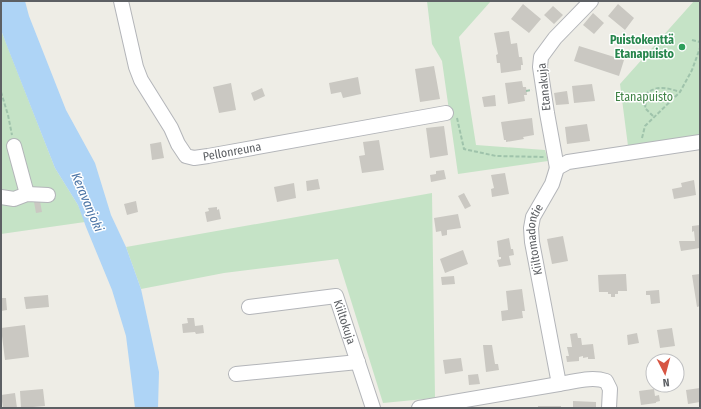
<svg xmlns="http://www.w3.org/2000/svg" width="701" height="409" font-family="'Fira Sans Condensed',sans-serif">
  <rect width="100%" height="100%" fill="#eeede6"/>
  <path fill="#c5e3c6" d="M427,1H491L459,37L476,145L545,150L548,161L458,174L442,61L432,44Z
    M694,1H700V136L628,146L620,84Z
    M1,30L55,168L78,205L85,222L1,234Z
    M432,193L435,398L383,403L338,259L224,273L141,289L126,247Z"/>
  <path fill="#aed4f6" d="M1,1H25L29,16L66,110L95,163L111,215L126,247L141,289L159,372L158,408H135L126,336L112,290L86,227L78,205L55,168L7,46L1,30Z"/>
  <path fill="#cac8c2" d="M523,4L541,19L529,33L511,19Z
    M618,4L634,18L625,30L608,16Z
    M553,6L563,15L554,24L544,15Z
    M593,13L604,23L594,34L583,25Z
    M509,31L511,44L517,43L519,57H522L523,65H521V70L501,73L500,63H497L496,55L498,54L494,33Z
    M579,46L624,60L619,76L574,61Z
    M434,66L440,99L420,102L415,69Z
    M358,77L361,94L343,98L341,92L331,94L329,83Z
    M522,81L523,87H526L527,95H524L525,101L508,104L505,83Z
    M231,83L236,110L219,113L213,87Z
    M592,84L595,101L574,103L572,86Z
    M262,88L265,96L254,101L251,93Z
    M567,91L569,104L556,105L554,93Z
    M495,95L496,106L484,107L482,97Z
    M532,118L534,135L523,137L524,139L506,142V140H504L501,122Z
    M587,124L590,141L567,144L565,127Z
    M444,126L448,155L430,158L426,128Z
    M379,140L384,170L362,173L359,156L365,155L363,142Z
    M161,142L164,158L152,160L150,144Z
    M444,170L446,179L431,182L430,175L436,174V171Z
    M505,173L509,194L492,197L491,189L494,188L491,175Z
    M318,179L320,189L307,191L306,181Z
    M694,180L696,195L674,199L672,189L682,187L681,183Z
    M294,183L296,198L277,202L274,187Z
    M464,193L471,206L465,209L458,196Z
    M40,201L42,212L36,213L34,202Z
    M136,201L138,212L127,215L124,204Z
    M217,207V210L219,209L221,219L207,222L205,212L209,211L208,208Z
    M458,214L461,228L447,230V235L442,236L441,231L436,232L434,218Z
    M700,225V248L681,251L679,241H695L694,231L692,232V226Z
    M563,236L568,261L552,264L547,239Z
    M509,238L511,249H513L514,255L509,256L511,265L499,267L497,260L501,259V257H499L497,241Z
    M463,250L468,264L445,273L440,259Z
    M626,274L627,291H618V294H615V297H611V294H608V292H599L598,275Z
    M700,274V306L697,307L692,275Z
    M454,276L455,284L442,285L441,277Z
    M522,289L525,311H522L523,318L502,321L501,311L508,310L506,291Z
    M659,290L660,303L651,304L650,295H646V291Z
    M48,295L49,307L26,309L24,297Z
    M1,298H6L7,310L1,311Z
    M187,318H194L195,326L203,325L204,333L196,334L195,332L183,333L182,324L188,323Z
    M25,325L29,357L5,360L1,328Z
    M672,328L675,346L660,348L657,330Z
    M577,333L578,338H581L582,345L593,344L595,359H588V357L583,358V356L579,357V361L567,362L566,356H569L567,347H572L570,334Z
    M637,333L639,343L628,345L627,335Z
    M483,345H492L495,364H498L499,370L486,372Z
    M461,358L463,371L445,374L443,360Z
    M478,374L480,384L469,385L468,375Z
    M700,388V402L688,404L686,390Z
    M43,389L45,406L21,408L20,391Z
    M654,389L655,396L659,395L660,401L656,402V403L641,405L639,391Z
    M15,393L17,408H3L1,395Z
    M573,401L596,402V408H573Z
    M538,406H561V408H538Z"/>
  <g fill="none" stroke-linecap="round" stroke-linejoin="round">
    <defs>
      <g id="minor">
        <path id="s1" d="M121,1L136,67L141,80L171,128L178,144L186,156L194,158L208,156L446,113"/>
        <path d="M14,146L27,194"/>
        <path d="M557,168L547,113L540,67L541,57L555,38L591,1"/>
        <path d="M1,197L14,199L27,194L48,195"/>
        <path id="s2" d="M249,307L336,296L373,408"/>
        <path d="M236,374L358,362"/>
        <path d="M419,408L559,384"/>
        <path id="s3" d="M609,408L610,389L606,381C591,376 574,382 559,384L532,242L531,228L533,217L552,184L557,168L568,162L700,142"/>
      </g>
    </defs>
    <use href="#minor" stroke="#b3b5b9" stroke-width="16"/>
    <path stroke="#9fc3ab" stroke-width="2" stroke-dasharray="4 2" stroke-linecap="butt" d="M692,40L700,42
      M526,91L532,90
      M1,92L8,115L12,135
      M653,116L645,108L647,93C658,85 668,88 680,92
      M457,118L464,149L496,156L544,157
      M642,138L645,126L680,92L692,70L700,48"/>
    <use href="#minor" stroke="#fff" stroke-width="14"/>
  </g>
  <circle fill="#2e9e5b" stroke="#fff" stroke-width="1.5" cx="682" cy="47" r="4"/>
  <g text-anchor="middle" stroke-width="3" stroke-linejoin="round" paint-order="stroke">
    <g font-size="12" font-weight="bold" fill="#27864d" stroke="#fff" text-anchor="end">
      <text x="674" y="44">Puistokenttä<tspan x="674" dy="14">Etanapuisto</tspan></text>
    </g>
    <g font-size="12" fill="#5d6064" stroke="#fff">
      <text transform="translate(544 87) rotate(-96)" y="4">Etanakuja</text>
      <text dy="4" stroke="none"><textPath href="#s1" startOffset="217">Pellonreuna</textPath></text>
      <text dy="4" stroke="none"><textPath href="#s3" startOffset="223">Kiiltomadontie</textPath></text>
      <text dy="4" stroke="none"><textPath href="#s2" startOffset="115">Kiiltokuja</textPath></text>
    </g>
    <g font-size="12" fill="#3f8245" stroke="#fff">
      <text x="644" y="101">Etanapuisto</text>
    </g>
    <g font-size="13" font-style="italic" fill="#4c75a6" stroke="#fff">
      <text transform="translate(88 202) rotate(67)" y="5">Keravanjoki</text>
    </g>
  </g>
  <rect width="701" height="409" fill="none" stroke="#5d6064" stroke-width="4"/>
  <g transform="translate(665 373) rotate(174)"><circle r="19" fill="#ffffff" stroke="#bebfc1"/>
  <path d="M0-3L7 15L0 10L-7 15Z" fill="#d75543"/>
  <text y="-6" font-size="11" font-weight="bold" text-anchor="middle" fill="#5d6064">N</text>
  </g>
</svg>
